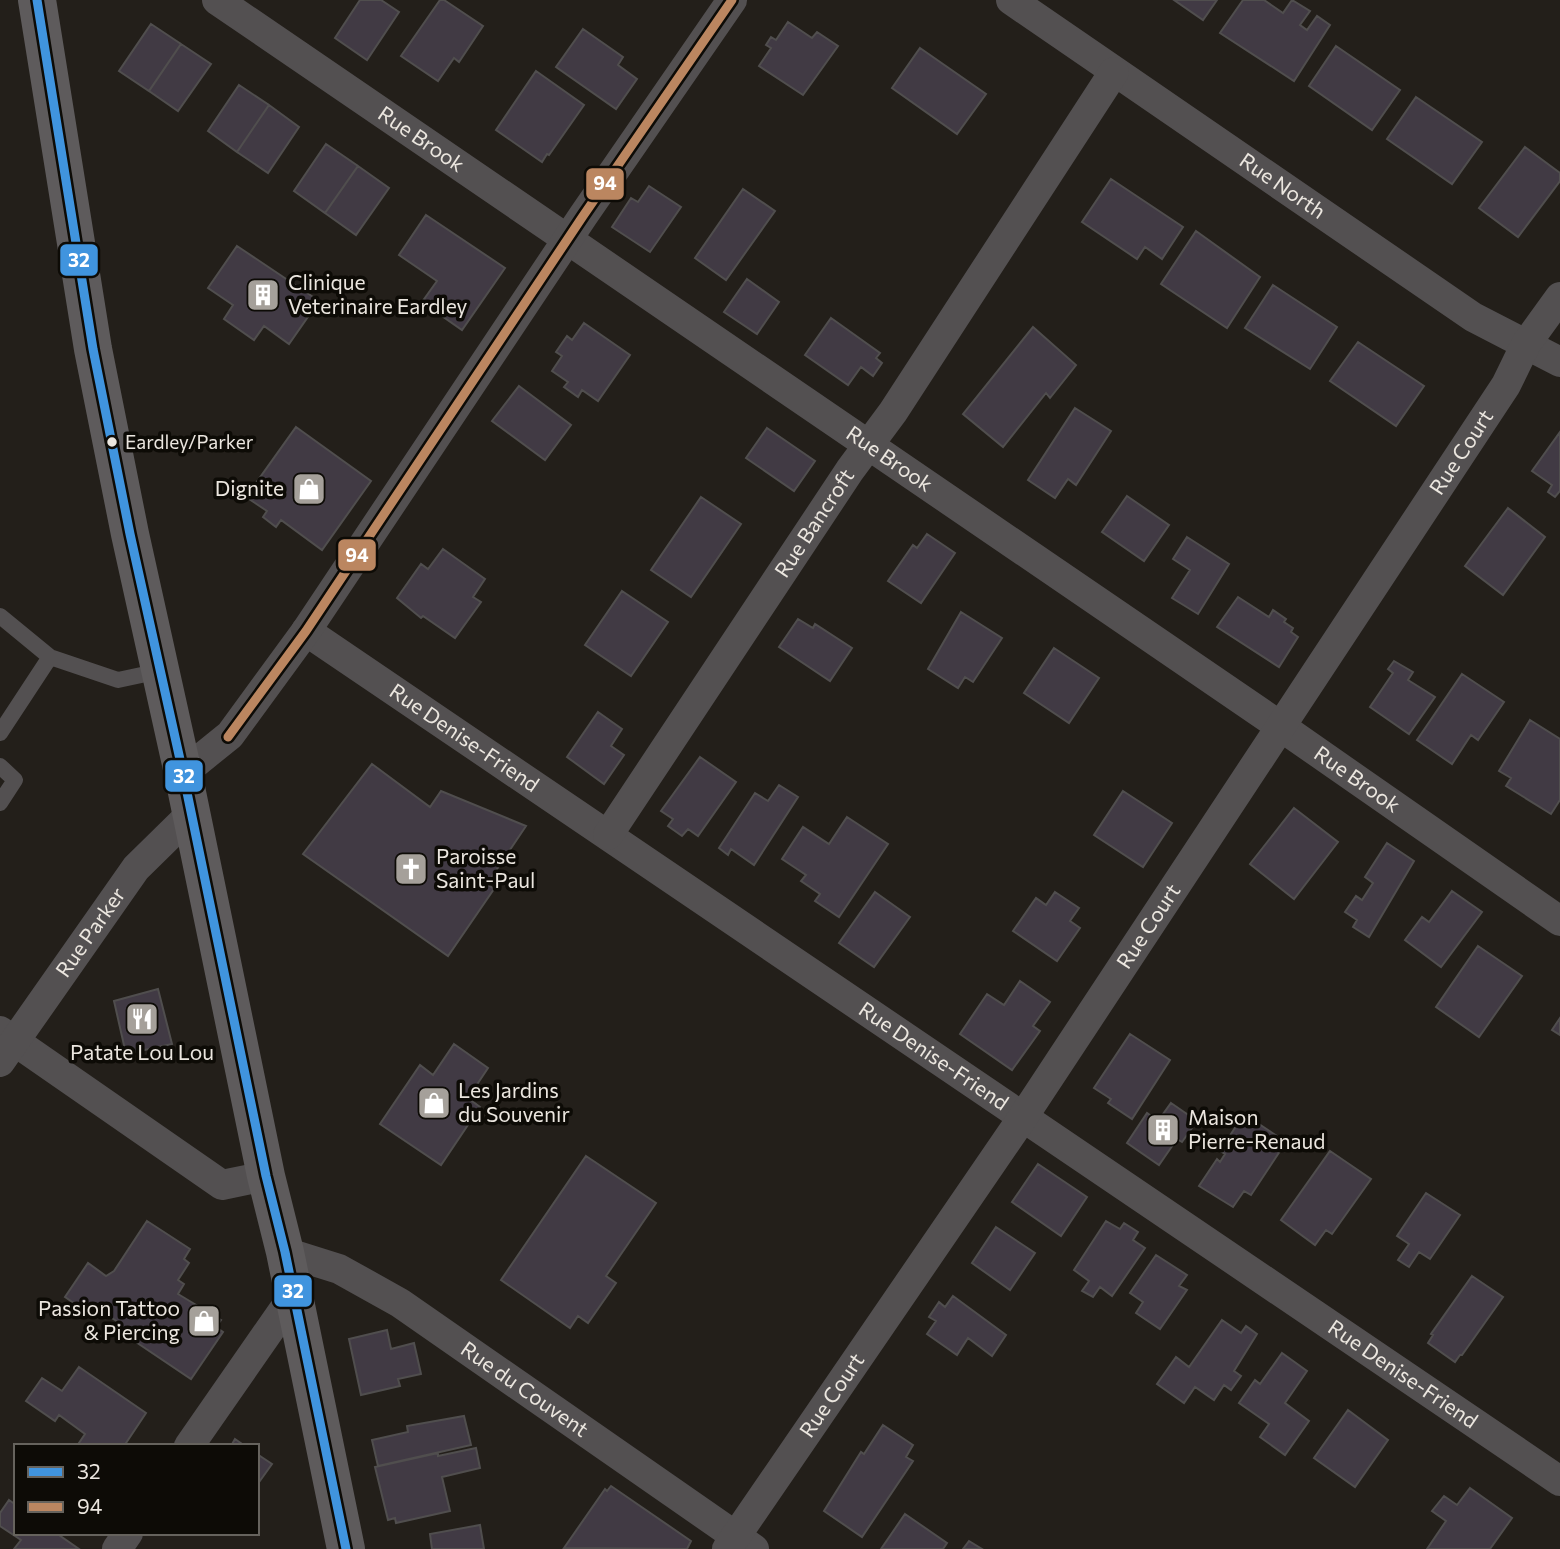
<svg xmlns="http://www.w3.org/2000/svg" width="1560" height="1549" font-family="Commissioner,sans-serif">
  <rect width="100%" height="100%" fill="#231f1a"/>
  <path fill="#413a44" stroke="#504e4e" stroke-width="2" d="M360,0H381L399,12L367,60L335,38Z
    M440,0H444L483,26L459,62L454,58L438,81L401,56Z
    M1174,0H1217L1203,20Z
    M1243,0H1264L1283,13L1292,0L1310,11L1300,25L1307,30L1317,16L1330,25L1294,81L1220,33Z
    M788,22L812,38L817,32L838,46L803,95L759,66L771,48L766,45L771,37L776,40Z
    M151,24L181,44L149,91L119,71Z
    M583,29L623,57L618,65L637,79L616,109L556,67Z
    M181,44L211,64L178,111L149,91Z
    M1336,46L1400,90L1372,130L1309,86Z
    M920,48L986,94L957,134L892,88Z
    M536,71L584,105L549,155L547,154L542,162L496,130Z
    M239,85L269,105L237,152L208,131Z
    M1416,97L1482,142L1452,184L1387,139Z
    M269,105L299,127L268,173L237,152Z
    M326,144L358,166L325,213L294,191Z
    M1525,147L1560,173V181L1518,237L1479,208Z
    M358,166L389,188L356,235L325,213Z
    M1111,179L1183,227L1162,259L1145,247L1137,259L1082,222Z
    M649,186L681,207L650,252L612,227L631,198L638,202Z
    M743,189L775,211L726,280L695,258Z
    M426,215L505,268L462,330L422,302L437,281L399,255Z
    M1196,231L1260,277L1227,328L1161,284Z
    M237,246L319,301L289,344L264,326L254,340L224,319L233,305L208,288Z
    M747,279L779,302L757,334L724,312Z
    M1273,285L1337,327L1310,369L1245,328Z
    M831,318L880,353L876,358L882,363L873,376L861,367L848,385L805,355Z
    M584,323L630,355L598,401L582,390L578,397L564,387L568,382L552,371L562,356L556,352L567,336L572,340Z
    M1033,327L1076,365L1050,398L1046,393L1003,447L963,414Z
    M1358,342L1424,386L1396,426L1330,381Z
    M519,386L571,425L545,460L492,421Z
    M1075,408L1111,431L1076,485L1068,479L1055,498L1028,480Z
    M296,427L371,481L322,550L281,520L276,527L263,517L267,511L246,497Z
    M767,428L815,461L794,491L746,458Z
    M1560,432V491L1555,497L1548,492L1552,485L1532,471Z
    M1127,496L1169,525L1144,561L1102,532Z
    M701,497L741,524L691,597L651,570Z
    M1508,508L1545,537L1503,595L1465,566Z
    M927,534L955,553L921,603L888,581L913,545L917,548Z
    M1187,537L1229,564L1198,614L1172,598L1190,570L1173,559Z
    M443,549L485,579L473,597L481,602L455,638L423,616L421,618L397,598L421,564L428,569Z
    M622,591L668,622L631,676L585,645Z
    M1238,597L1269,617L1273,610L1286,619L1284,622L1293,628L1291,632L1298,637L1279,667L1217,627Z
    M961,612L1002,638L973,682L965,677L958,688L928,669Z
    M798,619L813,628L815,624L852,648L830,681L779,647Z
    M1054,648L1099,678L1069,723L1024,693Z
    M1394,661L1413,672L1408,680L1435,697L1409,734L1370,707L1393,673L1388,669Z
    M1462,674L1504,702L1478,740L1471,735L1452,764L1417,740Z
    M598,712L622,729L611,746L624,755L604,784L567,757Z
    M1530,720L1560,739V800L1551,814L1506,786L1511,778L1499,771Z
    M700,757L736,782L698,836L688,829L682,836L668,826L673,819L661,811Z
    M372,764L430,807L441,791L526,826L487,884L494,889L448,956L303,854Z
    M779,785L798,797L754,865L731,849L728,855L719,848L755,793L768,801Z
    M1123,791L1172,823L1143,867L1094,835Z
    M1294,808L1338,842L1294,899L1250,864Z
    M847,817L888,844L839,917L815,901L820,894L801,881L806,875L782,859L803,827L829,844Z
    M1387,843L1414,861L1369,937L1353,927L1357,920L1345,912L1356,896L1362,900L1373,883L1365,877Z
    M1452,891L1482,912L1441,967L1405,940L1422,917L1429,922Z
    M875,892L910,917L874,967L839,943Z
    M1055,892L1079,908L1070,921L1080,928L1057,961L1013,931L1036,898L1046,905Z
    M1478,946L1522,976L1479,1037L1436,1007Z
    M1020,981L1050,1002L1033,1026L1040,1031L1012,1070L960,1034L987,994L1004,1005Z
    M158,989L172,1044L126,1054L114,1001Z
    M1560,1018V1035L1552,1030Z
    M1130,1034L1170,1060L1132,1119L1108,1103L1111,1099L1094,1088Z
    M454,1044L488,1068L468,1098L480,1107L441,1165L380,1124L420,1065L433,1075Z
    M1171,1103L1197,1121L1182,1142L1177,1139L1159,1165L1127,1143L1147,1113L1158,1121Z
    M1244,1114L1286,1142L1251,1195L1244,1191L1233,1207L1199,1186L1217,1159L1220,1162L1225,1154L1220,1151Z
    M1330,1151L1371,1179L1332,1234L1326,1230L1315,1245L1281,1220Z
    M586,1156L656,1203L606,1276L616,1283L588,1323L578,1316L570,1328L501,1280Z
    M1038,1164L1087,1197L1061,1236L1012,1202Z
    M1426,1193L1460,1215L1430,1259L1419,1252L1409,1267L1398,1260L1409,1244L1397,1236Z
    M147,1221L190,1249L184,1259L189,1263L178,1280L184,1284L178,1294L221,1320L216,1327L223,1332L191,1379L115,1328L118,1322L91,1305L87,1312L65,1297L88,1263L106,1276L114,1271Z
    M1106,1221L1120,1229L1124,1223L1138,1232L1133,1240L1145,1248L1112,1296L1100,1287L1093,1297L1082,1291L1089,1281L1074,1270Z
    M996,1227L1035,1253L1010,1290L972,1263Z
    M1156,1255L1187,1275L1179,1286L1187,1290L1160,1329L1136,1313L1143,1302L1130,1293Z
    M1472,1276L1503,1297L1462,1355H1460L1455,1362L1428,1343L1433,1335L1431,1334Z
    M953,1296L1006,1335L992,1356L968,1338L957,1355L927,1334L936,1321L929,1317L939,1302L945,1307Z
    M1222,1320L1241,1333L1246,1326L1257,1334L1234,1371L1241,1376L1231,1390L1224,1385L1214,1400L1195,1387L1184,1403L1157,1384L1176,1357L1189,1367Z
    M387,1330L391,1349L414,1343L421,1374L398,1379L400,1386L361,1395L349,1339Z
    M1282,1353L1307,1371L1285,1403L1309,1421L1285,1455L1260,1437L1269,1424L1239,1403L1255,1380L1260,1384Z
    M79,1367L146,1413L124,1446H77L85,1434L59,1415L55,1421L26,1401L42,1378L62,1391Z
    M1348,1410L1388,1440L1355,1487L1314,1458Z
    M464,1416L471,1445L378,1466L372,1440L408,1432L407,1426Z
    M883,1425L913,1445L906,1457L913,1461L862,1537L824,1511L861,1452L864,1454Z
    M235,1439L245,1446H231Z
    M476,1448L480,1468L442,1477L450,1511L396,1523L395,1518L388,1520L375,1467L438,1453V1456Z
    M257,1454L272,1464L257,1485Z
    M611,1486L691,1541L687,1549L564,1548L605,1489L607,1491Z
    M1470,1488L1512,1518L1490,1549H1427L1446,1521L1432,1511L1444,1496L1457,1505Z
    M9,1500L16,1505V1533H56L79,1549H14L21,1540L0,1526V1513Z
    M905,1514L947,1543L943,1549H881Z
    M480,1525L484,1549H432L430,1534Z
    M969,1541L982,1549H963Z"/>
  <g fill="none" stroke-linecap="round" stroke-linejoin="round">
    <path stroke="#535051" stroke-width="16" d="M0,616L50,657L118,680L160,671
      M0,733L50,657
      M0,766L15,780L0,803"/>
    <g stroke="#535051" stroke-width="30">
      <path id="s1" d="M217,0L1280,726L1560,921"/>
      <path id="s2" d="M1011,0L1473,317L1560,362"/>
      <path id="s3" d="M306,631L1560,1481"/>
      <path d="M183,773L230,735L306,631L583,216L732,0"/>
      <path id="s4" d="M608,835L850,470L893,412L1114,72"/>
      <path d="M0,1031L222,1185L266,1176"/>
      <path id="s5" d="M0,1062L136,868L191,814"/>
      <path id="s6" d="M285,1252L339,1269L400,1303L754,1549"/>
      <path d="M189,1446L294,1295"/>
      <path d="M117,1549L128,1533"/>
      <path id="s7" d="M727,1549L1023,1117L1506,385L1526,344L1560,297"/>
    </g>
    <path stroke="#5e5b5c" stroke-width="38" d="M37,0L93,349L130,534L183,773L266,1176L285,1252L346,1549"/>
    <defs>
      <path id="bus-1" d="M37,0L93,349L130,534L183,773L266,1176L285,1252L346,1549"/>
      <path id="bus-2" d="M228,737L306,631L583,216L732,0"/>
    </defs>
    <use href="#bus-1" stroke="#0d0b06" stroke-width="14"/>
    <use href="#bus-2" stroke="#0d0b06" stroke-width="14"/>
    <use href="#bus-1" stroke="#4094de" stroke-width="9"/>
    <use href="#bus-2" stroke="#bb8660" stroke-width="9"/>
  </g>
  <defs>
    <symbol id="building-square" viewBox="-11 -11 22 22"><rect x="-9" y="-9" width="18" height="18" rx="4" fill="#a5a09a" stroke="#0d0b06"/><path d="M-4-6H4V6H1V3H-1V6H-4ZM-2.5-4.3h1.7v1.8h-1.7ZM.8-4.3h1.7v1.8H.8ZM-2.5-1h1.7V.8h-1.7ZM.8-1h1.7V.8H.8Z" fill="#fff"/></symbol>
    <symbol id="shop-square" viewBox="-11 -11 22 22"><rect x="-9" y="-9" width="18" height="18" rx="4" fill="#a5a09a" stroke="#0d0b06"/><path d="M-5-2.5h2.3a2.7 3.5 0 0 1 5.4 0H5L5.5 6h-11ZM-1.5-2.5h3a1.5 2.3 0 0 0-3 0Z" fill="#fff"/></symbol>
    <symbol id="church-square" viewBox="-11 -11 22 22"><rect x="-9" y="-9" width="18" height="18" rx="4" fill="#a5a09a" stroke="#0d0b06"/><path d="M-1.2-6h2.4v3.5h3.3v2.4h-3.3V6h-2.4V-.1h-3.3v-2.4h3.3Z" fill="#fff"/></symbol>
    <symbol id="restaurant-square" viewBox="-11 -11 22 22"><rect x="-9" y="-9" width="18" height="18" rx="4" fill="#a5a09a" stroke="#0d0b06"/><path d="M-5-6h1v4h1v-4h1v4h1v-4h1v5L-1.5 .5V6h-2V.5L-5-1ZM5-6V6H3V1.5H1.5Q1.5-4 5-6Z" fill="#fff"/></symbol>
  </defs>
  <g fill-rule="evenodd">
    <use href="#building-square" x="244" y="276" width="38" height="38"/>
    <use href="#shop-square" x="290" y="470" width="38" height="38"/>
    <use href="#church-square" x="392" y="850" width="38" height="38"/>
    <use href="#restaurant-square" x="123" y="1000" width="38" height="38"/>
    <use href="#shop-square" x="415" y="1084" width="38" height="38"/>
    <use href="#building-square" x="1144" y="1111" width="38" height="38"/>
    <use href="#shop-square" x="185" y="1302" width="38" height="38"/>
  </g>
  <circle fill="#ebe6df" stroke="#0d0b06" stroke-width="2.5" cx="112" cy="442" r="6"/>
  <g text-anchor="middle" stroke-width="7" stroke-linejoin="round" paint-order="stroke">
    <g font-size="19" fill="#ebe6df" stroke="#0d0b06" text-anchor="start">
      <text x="125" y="449">Eardley/Parker</text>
    </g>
    <g font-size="21" fill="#ebe6df" stroke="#0d0b06">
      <text dy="7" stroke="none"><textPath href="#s1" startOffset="247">Rue Brook</textPath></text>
      <text dy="7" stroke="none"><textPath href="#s2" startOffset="329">Rue North</textPath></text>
      <text dy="7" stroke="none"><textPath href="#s7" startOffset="1320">Rue Court</textPath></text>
      <text dy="7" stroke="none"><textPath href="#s1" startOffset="814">Rue Brook</textPath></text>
      <text dy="7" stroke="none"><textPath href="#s4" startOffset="374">Rue Bancroft</textPath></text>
      <text dy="7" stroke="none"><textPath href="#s3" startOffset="191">Rue Denise-Friend</textPath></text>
      <text dy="7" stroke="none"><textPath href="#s1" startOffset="1381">Rue Brook</textPath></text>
      <text dy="7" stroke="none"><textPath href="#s7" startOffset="752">Rue Court</textPath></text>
      <text dy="7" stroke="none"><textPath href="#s5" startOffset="158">Rue Parker</textPath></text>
      <text dy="7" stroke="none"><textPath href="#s3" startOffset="758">Rue Denise-Friend</textPath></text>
      <text dy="7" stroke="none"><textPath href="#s3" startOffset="1325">Rue Denise-Friend</textPath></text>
      <text dy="7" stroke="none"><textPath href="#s6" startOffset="278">Rue du Couvent</textPath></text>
      <text dy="7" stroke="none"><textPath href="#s7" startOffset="186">Rue Court</textPath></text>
    </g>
    <g font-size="21" fill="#ebe6df" stroke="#0d0b06" text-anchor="start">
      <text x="288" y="290">Clinique<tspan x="288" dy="24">Veterinaire Eardley</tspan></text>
      <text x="284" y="496" text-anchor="end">Dignite</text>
      <text x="436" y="864">Paroisse<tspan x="436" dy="24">Saint-Paul</tspan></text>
      <text x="142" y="1060" text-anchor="middle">Patate Lou Lou</text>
      <text x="458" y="1098">Les Jardins<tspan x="458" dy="24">du Souvenir</tspan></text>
      <text x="1188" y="1125">Maison<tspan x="1188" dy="24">Pierre-Renaud</tspan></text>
      <text x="180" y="1316" text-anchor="end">Passion Tattoo<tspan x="180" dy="24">&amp; Piercing</tspan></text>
    </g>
  </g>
  <g stroke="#0d0b06" stroke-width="2.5">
    <rect x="585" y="167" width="40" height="34" rx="7" fill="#bb8660"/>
    <rect x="59" y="243" width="40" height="34" rx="7" fill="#4094de"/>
    <rect x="337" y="538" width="40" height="34" rx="7" fill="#bb8660"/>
    <rect x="164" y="759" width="40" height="34" rx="7" fill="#4094de"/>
    <rect x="273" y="1274" width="40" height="34" rx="7" fill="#4094de"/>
  </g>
  <g font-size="19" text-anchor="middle" font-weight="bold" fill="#fff">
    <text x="605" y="190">94</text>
    <text x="79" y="267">32</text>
    <text x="357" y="562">94</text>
    <text x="184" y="783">32</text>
    <text x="293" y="1298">32</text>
  </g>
  <rect x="14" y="1444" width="245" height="91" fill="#0d0b06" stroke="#66635d" stroke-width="2"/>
  <rect x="28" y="1467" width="35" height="10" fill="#4094de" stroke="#66635d" stroke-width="2"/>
  <text x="77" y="1479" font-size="21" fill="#ebe6df">32</text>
  <rect x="28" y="1502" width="35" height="10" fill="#bb8660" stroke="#66635d" stroke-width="2"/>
  <text x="77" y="1514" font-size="21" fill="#ebe6df">94</text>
</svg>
